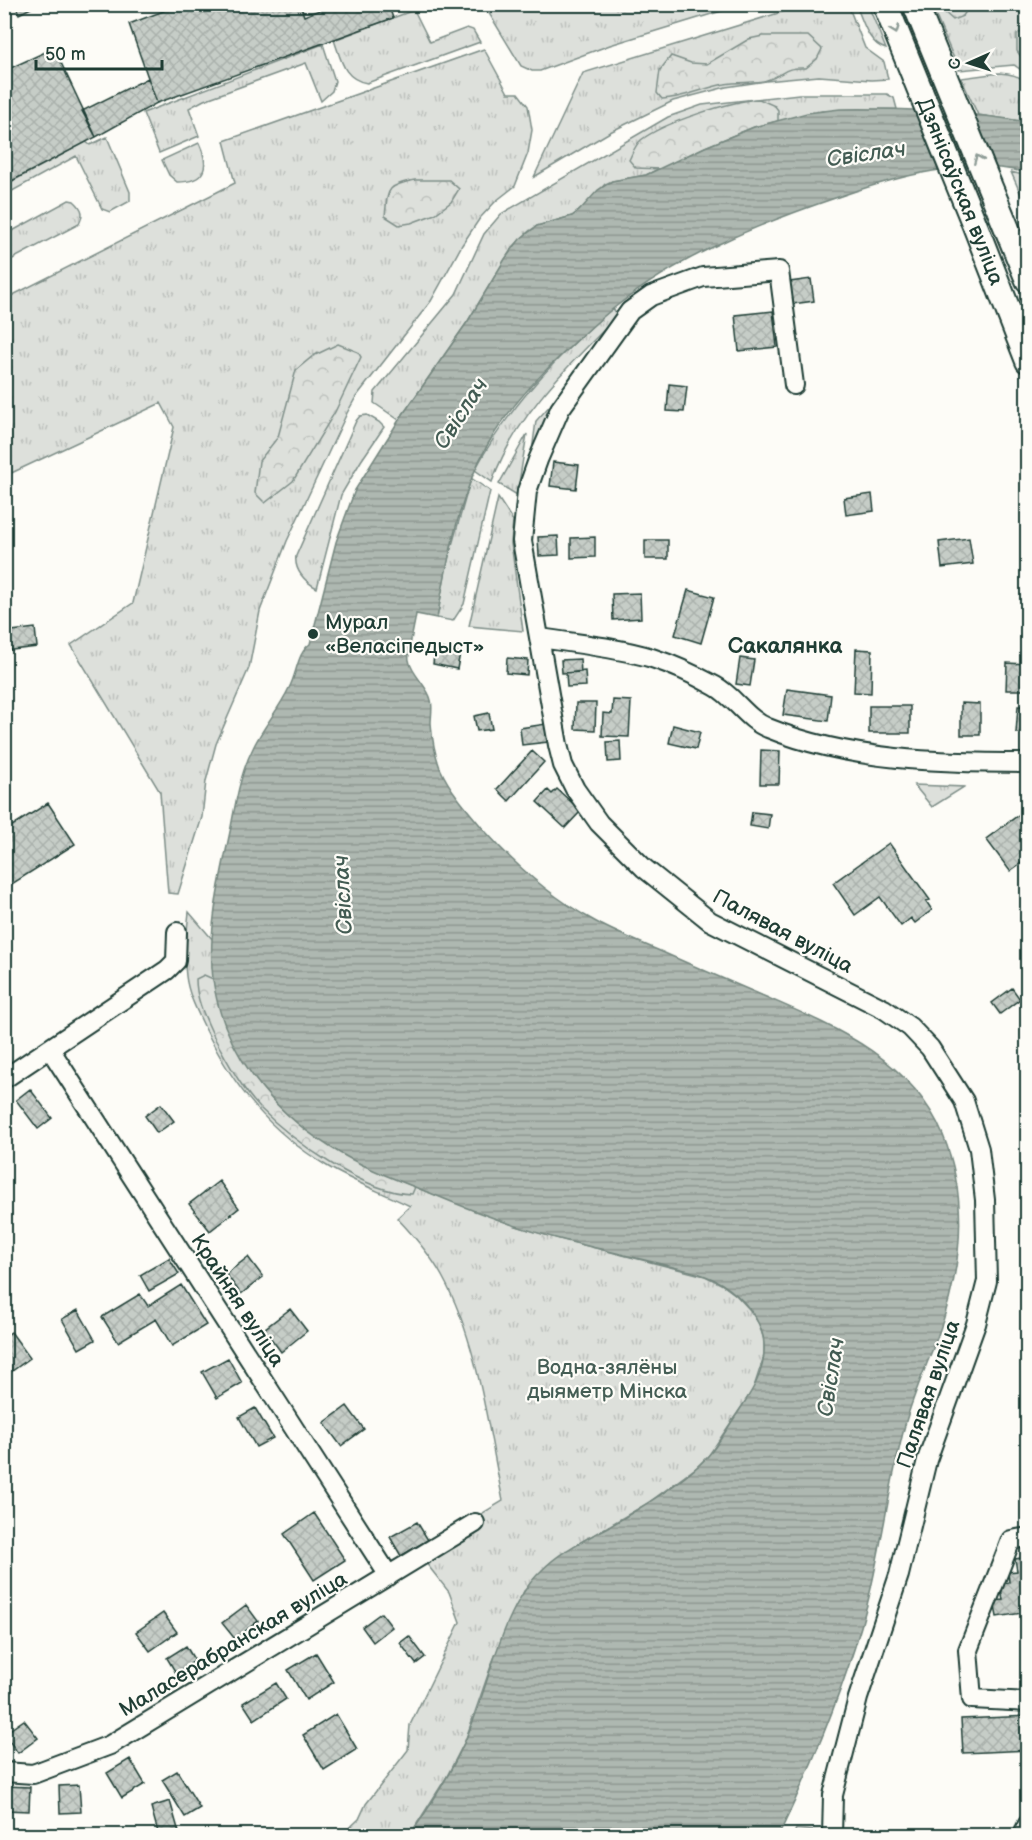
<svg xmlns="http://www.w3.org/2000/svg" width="1032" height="1840" font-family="'Balsamiq Sans',sans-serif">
  <defs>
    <pattern id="grass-tufts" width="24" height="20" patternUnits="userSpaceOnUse" patternTransform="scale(1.5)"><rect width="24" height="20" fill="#dde0db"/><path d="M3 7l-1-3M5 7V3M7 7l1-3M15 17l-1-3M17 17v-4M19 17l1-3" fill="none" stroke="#bdc1bd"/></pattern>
    <pattern id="forest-crowns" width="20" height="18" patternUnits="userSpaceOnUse" patternTransform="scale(1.5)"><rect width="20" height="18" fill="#dde0db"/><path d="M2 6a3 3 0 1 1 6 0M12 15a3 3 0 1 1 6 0" fill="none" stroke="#bdc1bd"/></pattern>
    <pattern id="water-rules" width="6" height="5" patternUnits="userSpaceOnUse" patternTransform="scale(1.5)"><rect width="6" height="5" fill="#aeb8b1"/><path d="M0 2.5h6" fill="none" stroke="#8d9791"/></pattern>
    <pattern id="building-cross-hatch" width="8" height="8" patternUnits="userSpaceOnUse" patternTransform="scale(1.5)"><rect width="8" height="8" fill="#c6cdc7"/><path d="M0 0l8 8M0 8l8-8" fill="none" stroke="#aab1ac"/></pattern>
  </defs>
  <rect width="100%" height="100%" fill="#fdfcf7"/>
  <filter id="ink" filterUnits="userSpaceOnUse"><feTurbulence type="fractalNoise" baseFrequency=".0167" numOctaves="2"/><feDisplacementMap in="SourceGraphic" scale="12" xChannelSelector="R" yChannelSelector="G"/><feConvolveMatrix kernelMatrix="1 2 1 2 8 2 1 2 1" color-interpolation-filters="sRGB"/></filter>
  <g filter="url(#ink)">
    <path fill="url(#grass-tufts)" stroke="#7e8e88" stroke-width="1.5" d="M808,4L848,5L865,48L884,62L888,79L871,80L819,76L766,81L726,87L673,101L610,132L534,177L583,73Z
      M484,5H741L610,45L540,71H532L521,66Z
      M856,5H868L886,49C868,44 863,21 856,5Z
      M931,5H1027V74L1014,65L959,70Z
      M414,10L430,42L467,28L473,30L480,42L367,83C343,79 341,59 334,40Z
      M323,44L335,81L332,91L321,101L306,63L204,100L189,108L199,136L159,153L143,113Z
      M484,49L508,93H518L528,106L532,130L528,153L515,186L496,201L480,218L462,245L431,301L356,397L347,413L287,541L260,611L249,668L216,744L206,781L202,817L178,894L168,893L160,792L71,645L133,603L174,427L161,403L5,476V299L235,183L224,141Z
      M999,73C1010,74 1019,75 1027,83V122L978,115L961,78Z
      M799,94H887L894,98L897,109L822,111L754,127L705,147L646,175L612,181L605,184L586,205L572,216L537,226L528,232L512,248L468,321L399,420L374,403L375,392L456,294L484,234L501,214L668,117L702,105Z
      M107,137L130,192V201L110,212L102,209L76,156L5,195V185L86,142L90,145Z
      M199,143C210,167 206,182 177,182L169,175L162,160Z
      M1011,172L1027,176V208Z
      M69,200L74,201C83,209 84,214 79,224L5,263V235Z
      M613,308L618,316C569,365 516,414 492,482L475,470C509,406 557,356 613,308Z
      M572,381L530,466L536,421Z
      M367,415L379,422L384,427L361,461L341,495L317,588C305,582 294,570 296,556L356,421L360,416Z
      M527,434L517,495L499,484Z
      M471,478L490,491L464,604L453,621L437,618L447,563Z
      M498,498L513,521L511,543L523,631L469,626Z
      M914,785L964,787L932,807Z
      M189,912L213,940V979L375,1171L513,1225L560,1239L705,1276L721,1284L736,1295L750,1310L759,1324L764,1340V1356L753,1390L709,1455L697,1467L648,1503L574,1546L524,1591L492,1663L465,1741L446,1778L410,1835H342L359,1819L366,1804L408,1750L410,1725L460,1622L449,1592L426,1563L476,1517L503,1501C488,1428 478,1341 442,1276C430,1254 414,1236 397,1218L410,1206C382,1192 353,1182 327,1166C269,1131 234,1088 205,1028C197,1011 188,994 186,976C183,956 187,932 189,912Z
      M796,1829L827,1832V1835L793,1836Z"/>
    <path fill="url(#forest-crowns)" stroke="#7e8e88" stroke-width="1.5" d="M941,5V4L970,5L963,16L953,20L942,10Z
      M1027,30H1028L1027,65L1017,51V34Z
      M763,36H808L822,49L817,59L806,68C782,67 786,74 767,80C756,84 738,81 725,84C703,88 684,98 662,99L657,93L660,70L671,56L691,63L707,64L749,39Z
      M759,99L775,106L778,110V121L754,127L705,147L661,169L636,168L629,160C632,154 635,145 641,140C663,123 731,101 759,99Z
      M415,180H449L459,189L451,202L435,214L411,223L399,225L385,216C388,188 386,186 415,180Z
      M338,344L358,352L361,357L335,412L293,481L265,503L255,493L259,461L278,437L296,370L313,356Z
      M204,975L213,979C237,1097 311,1144 415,1187L412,1194C364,1193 293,1141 260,1108C241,1088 228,1062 215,1039C206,1019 196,1001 196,979Z"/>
    <path fill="url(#water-rules)" stroke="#75877f" stroke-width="1.5" d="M840,109C902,108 966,112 1027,122V173C966,157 899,176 841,196C761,223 681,255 614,308C598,320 584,334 570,347C539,375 509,408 488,444C458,497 448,559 437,618L416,614C415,624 407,653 409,660C411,674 428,686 431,700C433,707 431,716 431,723C432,739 435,754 440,768C450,791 469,812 485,831C516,866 550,896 591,919C613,932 637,941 660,951C696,967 731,982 766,997C837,1028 911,1059 943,1135C970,1202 961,1273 937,1338C926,1367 913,1395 905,1425C889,1484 882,1546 867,1605C846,1685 814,1761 779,1835H410C434,1801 457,1764 472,1724C490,1678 504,1606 541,1571C561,1550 587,1539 612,1525C640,1508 687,1480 708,1456C719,1444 727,1428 737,1414C751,1393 766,1371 764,1344C763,1320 742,1297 722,1284C703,1272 679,1269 657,1263C627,1256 597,1248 567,1241C520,1229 475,1212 430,1193C397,1180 361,1167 330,1147C271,1110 222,1050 213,979C207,929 221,876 231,827C236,800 241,771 254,746C264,726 279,709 289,688C297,674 297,653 310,644L336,542L355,490L399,420L468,321L505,259L520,239L537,226L572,216L579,211L598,190L612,181L646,175L705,147L754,127L807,113Z"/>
    <path fill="url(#building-cross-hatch)" stroke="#1f3d34" stroke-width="1.5" d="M15,4H39L19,14Z
      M182,4H300L304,16L335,4H388L393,18L157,103L129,24Z
      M54,48L96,137L4,185V71Z
      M148,78L157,103L96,137L82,111Z
      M811,279L814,301L793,304L790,282Z
      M773,311L777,347L739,351L735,315Z
      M669,384L687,386L684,412L667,411Z
      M553,462L579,465L576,489L550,486Z
      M872,494L874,511L846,515L844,498Z
      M558,536L559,555L539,556L538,537Z
      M595,537V557L571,558V538Z
      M969,538L973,564L942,568L939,542Z
      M645,540H668V559H645Z
      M688,590L714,597L701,643L675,635Z
      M640,593L641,618L613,620L612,594Z
      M35,628L37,647L4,651V632Z
      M435,647L460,653L457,669L433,664Z
      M856,649L872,650L871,693L854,692Z
      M507,658L528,660L527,675L506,673Z
      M740,658L754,660L750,686L736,684Z
      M580,659L581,672L562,673L561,660Z
      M1007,663L1027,664L1026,690H1006Z
      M585,671L586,686L567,687L566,673Z
      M787,689L831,695L828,721L783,715Z
      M613,700L631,701L629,737L602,736L603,713L612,714Z
      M576,703H596L595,730L575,729Z
      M961,703L980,704V735H961Z
      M869,706H910V733H869Z
      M1018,706H1028V733H1016Z
      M489,713L492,729L477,731L474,716Z
      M546,724L548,742L522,745L520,728Z
      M673,725L700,732L696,749L669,743Z
      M620,741L621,761L608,762L607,742Z
      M761,750L780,751L779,784H760Z
      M532,751L544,762L509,801L497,789Z
      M557,789L581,811L565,828L537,802L548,790L552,794Z
      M48,803L75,844L4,889V831Z
      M1028,808V858L1010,871L986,839Z
      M752,812L770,814L768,829L750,826Z
      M889,843L930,900L926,901L932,910L915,923L911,918L901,926L880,897L855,915L833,883Z
      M1012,988L1020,999L1000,1014L992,1003Z
      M30,1089L52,1118L38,1129L16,1100Z
      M161,1104L174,1121L157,1133L145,1116Z
      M219,1181L239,1208L210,1231L189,1204Z
      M248,1257L263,1277L241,1294L226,1274Z
      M169,1258L179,1274L149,1291L140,1275Z
      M181,1285L206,1325L172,1346L156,1319L118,1342L102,1317L140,1294L148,1306Z
      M290,1309L307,1331L281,1352L264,1329Z
      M78,1310L95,1340L79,1349L62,1319Z
      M11,1332L30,1358L8,1374L4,1370V1337Z
      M228,1358L242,1383L217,1398L202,1372Z
      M347,1406L364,1429L341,1446L324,1423Z
      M255,1408L273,1438L256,1447L239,1417Z
      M314,1513L345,1560L314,1580L284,1534Z
      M417,1522L428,1540L401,1556L390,1537Z
      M1028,1557V1621L1024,1622L1022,1613L997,1617L994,1601L1003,1600L1000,1584L1009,1582L1008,1572L1017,1571L1015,1559Z
      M246,1605L258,1621L235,1639L222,1623Z
      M163,1613L177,1632L150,1651L136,1632Z
      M381,1613L392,1627L373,1642L362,1627Z
      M409,1636L425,1657L416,1664L400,1643Z
      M186,1646L195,1661L176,1673L167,1658Z
      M316,1653L334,1682L306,1700L288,1670Z
      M276,1683L286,1699L254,1720L243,1703Z
      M336,1714L357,1749L324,1770L303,1735Z
      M1028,1716V1750L963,1753L961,1719Z
      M24,1720L38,1738L18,1753L4,1734Z
      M130,1759L145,1784L122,1798L107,1773Z
      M177,1771L200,1808L185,1817L162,1780Z
      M79,1785L81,1812L60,1813L59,1786Z
      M4,1786L30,1787L29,1811L4,1810Z
      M170,1801L180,1836H159L151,1807Z"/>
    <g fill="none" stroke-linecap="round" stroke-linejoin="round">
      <defs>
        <path id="minor" d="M794,385L779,271L703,277L651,296L630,311L560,409L538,460L527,491L522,541L558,745L563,765L575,789L599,823L644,868L710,921L884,1009L910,1027L930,1048L964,1101L979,1149L985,1200L987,1281L976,1324L927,1460L899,1575L858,1698L833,1795L832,1836
          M541,638C577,644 616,647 652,658C674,665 695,675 715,686C734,696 747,720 768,728C849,761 941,763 1028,763
          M50,1049L389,1576
          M4,1079L167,970L176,961L177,932
          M1028,1537L1011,1540L968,1650L972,1699L1028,1702
          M4,1772L33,1774L110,1745L475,1523
          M1022,1836L1028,1824"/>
        <g id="major">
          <path id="s1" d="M885,4L974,223L1028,361"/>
          <path d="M915,4L1028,280"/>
        </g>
      </defs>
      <use href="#minor" stroke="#1f3d34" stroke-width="22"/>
      <use href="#major" stroke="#1f3d34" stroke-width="28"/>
      <use href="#minor" stroke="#fdfcf7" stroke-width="18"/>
      <use href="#major" stroke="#fdfcf7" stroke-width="24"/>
    </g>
    <defs><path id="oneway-chevron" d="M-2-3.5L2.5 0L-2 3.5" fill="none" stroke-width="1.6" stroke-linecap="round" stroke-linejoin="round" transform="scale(1.5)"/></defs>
    <g stroke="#8e9c96">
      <use href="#oneway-chevron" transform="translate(895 30) rotate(69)"/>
      <use href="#oneway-chevron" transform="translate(978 159) rotate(-112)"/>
    </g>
  </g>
  <circle fill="#1f3d34" stroke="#fdfcf7" stroke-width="2" cx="313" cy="634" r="6"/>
  <g text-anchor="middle" stroke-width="4.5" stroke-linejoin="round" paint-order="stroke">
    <g font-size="21" fill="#1f3d34" stroke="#fdfcf7">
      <text dy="7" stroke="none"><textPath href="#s1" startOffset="202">Дзянісаўская вуліца</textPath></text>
      <text transform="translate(783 931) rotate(28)" y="7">Палявая вуліца</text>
      <text transform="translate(238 1300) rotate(57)" y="7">Крайняя вуліца</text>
      <text transform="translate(928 1394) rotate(-71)" y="7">Палявая вуліца</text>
      <text transform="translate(233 1644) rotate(-31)" y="7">Маласерабранская вуліца</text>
    </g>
    <g font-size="21" fill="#1f3d34" stroke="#fdfcf7" text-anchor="start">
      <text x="325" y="629">Мурал<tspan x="325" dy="24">«Веласіпедыст»</tspan></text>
    </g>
    <g font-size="21" fill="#455e55" stroke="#fdfcf7">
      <text x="607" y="1374">Водна-зялёны<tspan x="607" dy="24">дыяметр Мінска</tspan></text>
    </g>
    <g font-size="22" font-style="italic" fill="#435c53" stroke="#fdfcf7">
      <text transform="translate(866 153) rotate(-8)" y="8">Свіслач</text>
      <text transform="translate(460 413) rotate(-57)" y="8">Свіслач</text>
      <text transform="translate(342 895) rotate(-93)" y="8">Свіслач</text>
      <text transform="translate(830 1377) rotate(-81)" y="8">Свіслач</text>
    </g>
    <g font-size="22" font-weight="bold" fill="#1f3d34" stroke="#fdfcf7">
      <text x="785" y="653">Сакалянка</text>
    </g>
  </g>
  <rect width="1032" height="1840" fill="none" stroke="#fdfcf7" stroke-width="24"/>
  <rect x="12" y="12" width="1008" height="1816" fill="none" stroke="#1f3d34" stroke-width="2" filter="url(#ink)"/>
  <g transform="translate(969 63) rotate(267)" stroke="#fdfcf7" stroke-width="4.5" paint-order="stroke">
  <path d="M0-4.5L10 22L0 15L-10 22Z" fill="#1f3d34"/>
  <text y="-9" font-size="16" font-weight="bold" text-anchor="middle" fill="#1f3d34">С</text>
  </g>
  <path d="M36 60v9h126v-9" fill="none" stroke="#1f3d34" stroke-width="3"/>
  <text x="45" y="60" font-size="18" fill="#1f3d34" stroke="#fdfcf7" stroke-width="4.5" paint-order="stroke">50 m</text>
</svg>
